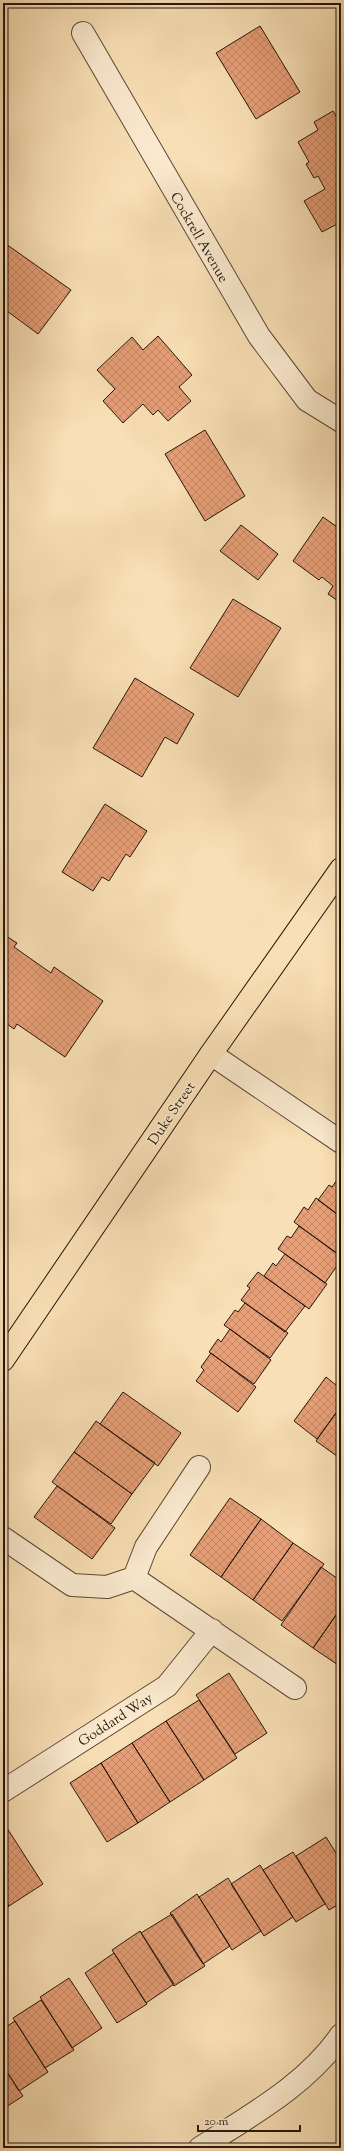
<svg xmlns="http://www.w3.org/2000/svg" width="344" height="2151" font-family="'Sorts Mill Goudy',serif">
  <defs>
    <pattern id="building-cross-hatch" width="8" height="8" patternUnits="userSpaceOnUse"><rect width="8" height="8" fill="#e79f77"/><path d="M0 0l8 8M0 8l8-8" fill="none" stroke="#c68866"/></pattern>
  </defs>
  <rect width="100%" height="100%" fill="#f9dfb5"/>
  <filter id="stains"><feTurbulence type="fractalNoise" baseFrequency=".005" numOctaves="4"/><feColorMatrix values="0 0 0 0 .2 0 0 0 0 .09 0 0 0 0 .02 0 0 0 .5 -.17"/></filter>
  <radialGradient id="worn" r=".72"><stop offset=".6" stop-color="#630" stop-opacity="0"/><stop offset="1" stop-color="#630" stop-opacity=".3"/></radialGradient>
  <path fill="url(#building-cross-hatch)" stroke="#24160c" d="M260,26L300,92L256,119L216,53Z
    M333,111L341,125V222L322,232L304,201L325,189L318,176L314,178L306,164L309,162L298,142L318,130L314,122Z
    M6,244L71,290L38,334L3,308V247Z
    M158,336L192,375L179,387L191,401L168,421L158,410L153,415L143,404L123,423L103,401L115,389L97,370L132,337L143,350Z
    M205,430L245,496L205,521L165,454Z
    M323,517L340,529L341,527V603L328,594L333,586L322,577L319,580L293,561Z
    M241,525L278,554L258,580L220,551Z
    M233,599L281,628L238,697L190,668Z
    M135,678L194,714L177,744L165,737L142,777L93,748Z
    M105,804L147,831L130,857L126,854L109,881L102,877L93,891L62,872Z
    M3,934L17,943L14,947L51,973L54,967L103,1001L65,1057L17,1024L14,1029L3,1021Z
    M340,1176L341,1177V1217L318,1200L329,1185L332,1187Z
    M316,1198L341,1217L340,1256L294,1222L304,1207L308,1210Z
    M299,1226L341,1256V1260L325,1283L278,1249L287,1236L291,1238Z
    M285,1254L327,1284L309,1309L264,1276L273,1263L276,1266Z
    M258,1272L305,1306L285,1332L241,1300L250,1288L247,1286Z
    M245,1303L288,1333L270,1358L224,1325L235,1310L238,1312Z
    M230,1329L271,1360L254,1384L209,1352L218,1339L221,1342Z
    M211,1353L256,1387L238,1412L196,1381L204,1370L201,1367Z
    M326,1377L341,1389V1406L317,1439L294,1421Z
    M123,1392L181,1433L158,1466L100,1424Z
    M341,1406V1459L316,1441Z
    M96,1421L155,1463L132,1494L74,1452Z
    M74,1452L132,1494L111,1524L52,1482Z
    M57,1486L115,1528L92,1559L34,1517Z
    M230,1498L261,1519L221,1577L190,1555Z
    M261,1519L293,1543L253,1600L221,1577Z
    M293,1543L324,1564L282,1621L253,1600Z
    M321,1567L341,1581V1608L313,1648L281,1625Z
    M341,1608V1667L313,1648Z
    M229,1673L267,1733L235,1754L196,1695Z
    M199,1700L237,1758L204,1780L166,1721Z
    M166,1721L204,1780L170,1802L132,1743Z
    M132,1743L170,1802L138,1823L101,1763Z
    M101,1763L138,1823L107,1842L70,1783Z
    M341,1790V1798L337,1794Z
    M5,1825L43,1884L9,1906L3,1896V1826Z
    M326,1837L341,1861V1903L329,1910L296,1856Z
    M293,1852L325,1904L296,1922L263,1870Z
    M260,1865L293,1917L264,1936L231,1884Z
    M228,1878L261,1931L232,1950L199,1897Z
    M197,1894L230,1946L203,1964L170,1913Z
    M3,1896L9,1906L3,1910Z
    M172,1914L205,1966L174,1986L141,1933Z
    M140,1931L174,1984L146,2003L112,1950Z
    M114,1953L147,2004L117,2023L85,1973Z
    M69,1978L102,2028L72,2048L40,1997Z
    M41,2000L74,2050L45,2068L13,2018Z
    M15,2021L48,2072L19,2091L3,2066V2029Z
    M3,2066L23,2096L3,2109Z"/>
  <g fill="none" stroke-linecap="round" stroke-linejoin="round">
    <defs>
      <path id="street" d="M83,33L259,336L307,400L341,421
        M211,1054L341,1142
        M3,1538L72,1585L107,1587L134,1578L295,1688
        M134,1578L146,1547L199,1467
        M3,1791L167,1686L212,1630
        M200,2148C249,2116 307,2085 341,2035"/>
      <path id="primary" d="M3,1360L211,1054L341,869"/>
    </defs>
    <use href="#street" stroke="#594836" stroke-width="24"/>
    <use href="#primary" stroke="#24160c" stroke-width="24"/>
    <use href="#street" stroke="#fbeacf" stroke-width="22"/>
    <use href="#primary" stroke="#f9dfb5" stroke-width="22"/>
  </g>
  <g text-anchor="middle" stroke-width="3" stroke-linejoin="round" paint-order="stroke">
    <g font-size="14" fill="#24160c" stroke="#fbeacf">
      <text transform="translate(200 237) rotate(60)" y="5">Cockrell Avenue</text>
      <text transform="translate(171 1113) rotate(-56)" y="5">Duke Street</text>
      <text transform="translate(115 1719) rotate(-33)" y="5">Goddard Way</text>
    </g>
  </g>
  <rect width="344" height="2151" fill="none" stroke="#f9dfb5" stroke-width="16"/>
  <rect x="4" y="4" width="336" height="2143" fill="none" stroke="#24160c" stroke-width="2"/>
  <rect x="8" y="8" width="328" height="2135" fill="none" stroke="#24160c"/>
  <path d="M198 2125v6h102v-6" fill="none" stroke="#24160c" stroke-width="2"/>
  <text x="204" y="2125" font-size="12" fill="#24160c" stroke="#fbeacf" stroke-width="3" paint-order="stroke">20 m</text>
  <rect width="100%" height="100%" filter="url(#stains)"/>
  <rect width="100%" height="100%" fill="url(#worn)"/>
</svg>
